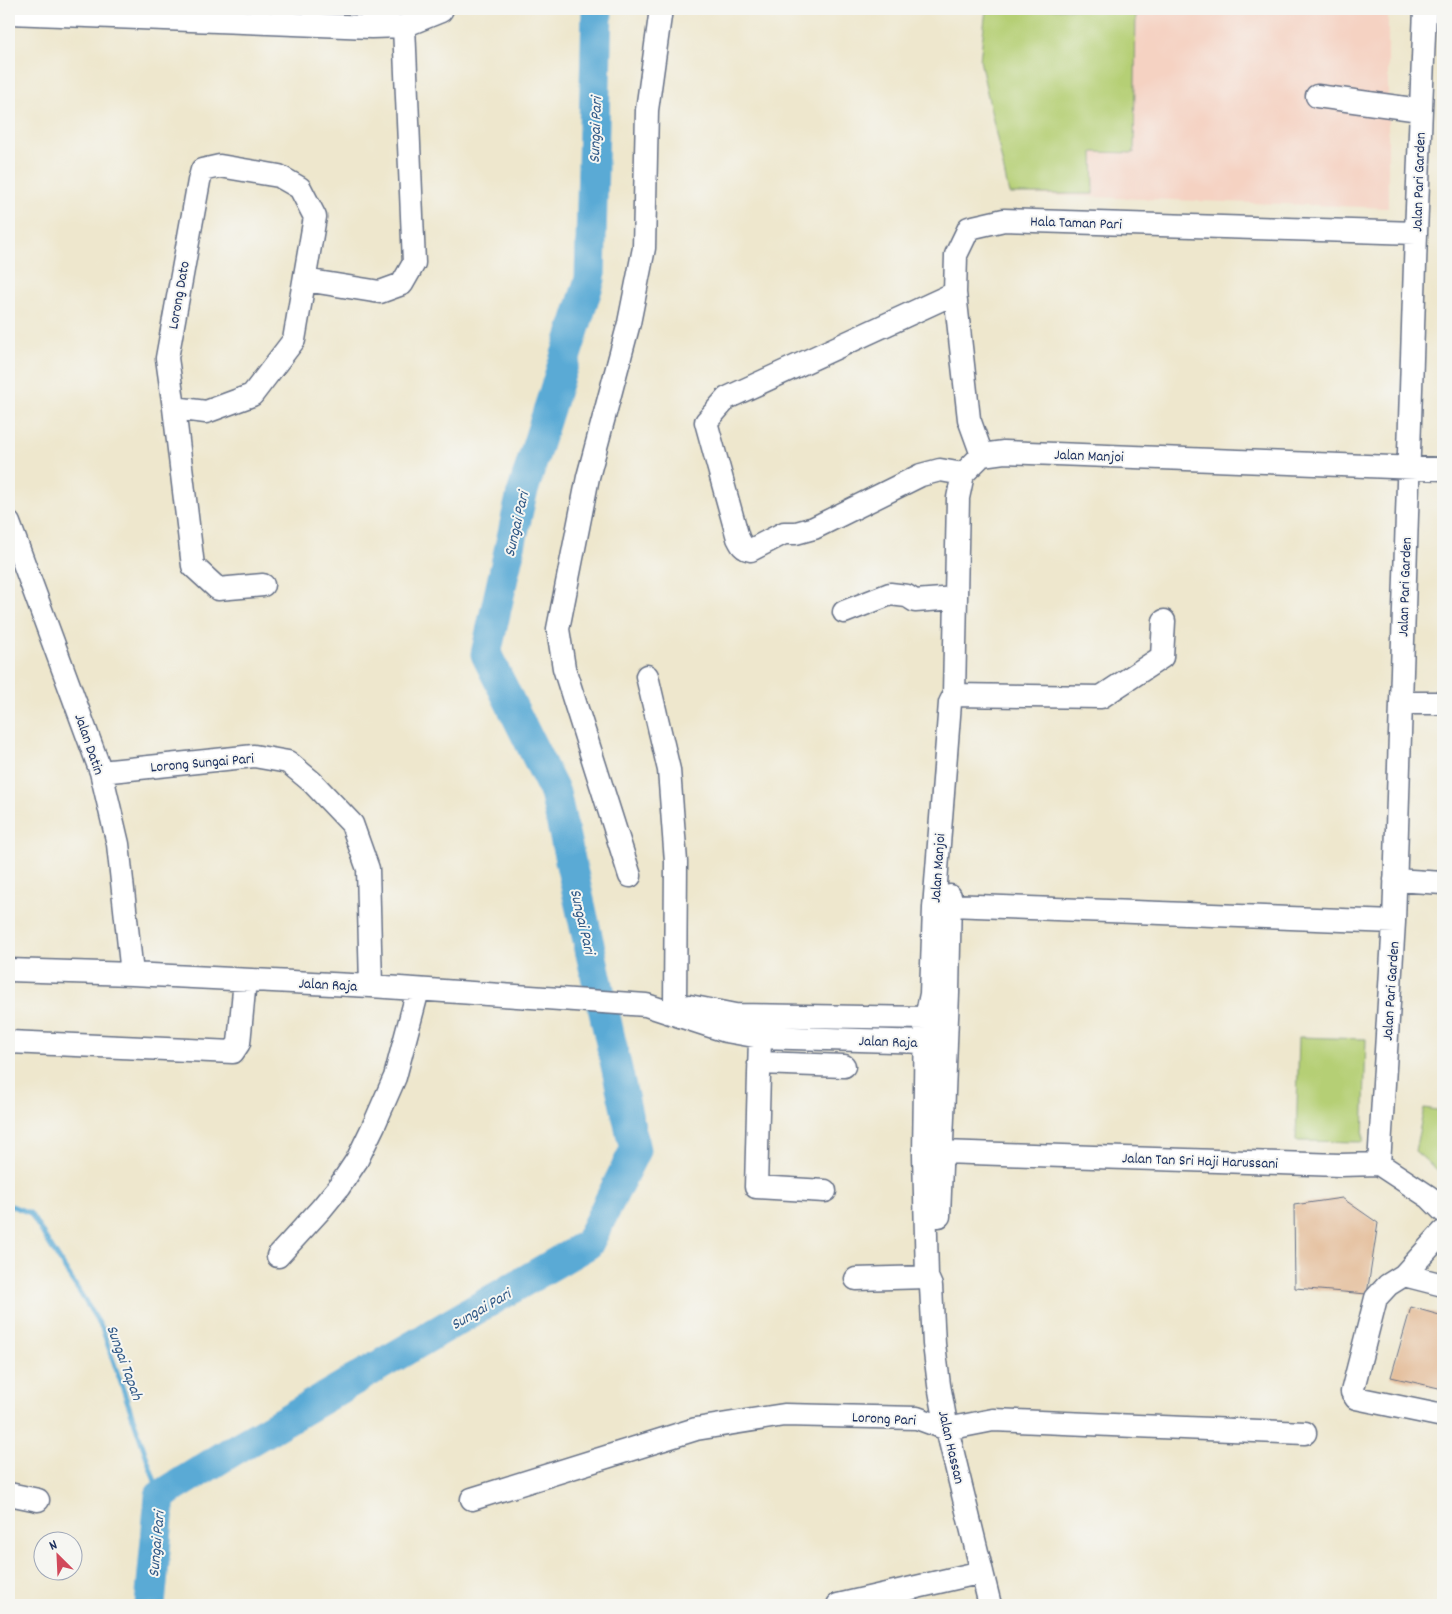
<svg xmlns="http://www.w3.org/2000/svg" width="1452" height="1614" font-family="Dekko,sans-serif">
  <rect width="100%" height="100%" fill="#f6f6f2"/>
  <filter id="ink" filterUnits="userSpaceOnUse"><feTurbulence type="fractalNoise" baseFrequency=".02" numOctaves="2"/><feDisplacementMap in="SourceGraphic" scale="10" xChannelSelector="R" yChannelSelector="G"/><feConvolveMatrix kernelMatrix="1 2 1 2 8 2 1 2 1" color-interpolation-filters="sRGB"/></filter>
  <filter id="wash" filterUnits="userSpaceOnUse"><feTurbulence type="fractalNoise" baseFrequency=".0096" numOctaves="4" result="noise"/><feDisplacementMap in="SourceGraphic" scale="20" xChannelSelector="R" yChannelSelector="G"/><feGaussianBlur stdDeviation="1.12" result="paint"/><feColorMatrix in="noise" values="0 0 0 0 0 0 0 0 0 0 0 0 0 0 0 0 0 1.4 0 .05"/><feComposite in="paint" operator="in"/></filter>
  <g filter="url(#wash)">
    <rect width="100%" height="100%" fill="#eee7cd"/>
    <path fill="#f5d2c2" d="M986,9H1388V208L1009,194L980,60Z"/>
    <path fill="#b5cf75" stroke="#687f6a" d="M986,9H1136L1134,153L1093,152L1094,194H1009L980,60Z
      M1299,1037L1366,1039L1363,1142L1296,1141Z
      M1424,1108L1443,1111V1175L1415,1151Z"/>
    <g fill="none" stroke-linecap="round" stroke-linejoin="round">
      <path stroke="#5aaad5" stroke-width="5" d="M9,1205L30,1213L102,1328L160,1496"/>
      <path stroke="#5aaad5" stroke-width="31" d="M150,1605L160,1496L234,1450L588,1244L635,1150L555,793L486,654L521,497L590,279L597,9"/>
    </g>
    <g id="blocks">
      <path fill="#e2b791" d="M1342,1198L1378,1223L1367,1294L1295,1288L1294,1205Z
        M1411,1307L1443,1316V1389L1391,1377Z"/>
    </g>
  </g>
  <g filter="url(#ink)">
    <use href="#blocks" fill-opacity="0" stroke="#656f85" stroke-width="1"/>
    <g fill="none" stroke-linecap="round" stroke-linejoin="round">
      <defs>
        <path id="minor" d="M9,13L371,27L404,26L441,11L442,9
          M1317,96L1420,110
          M220,166L279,176L300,188L315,217L294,340L252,395L206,412L174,408L167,358L199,181L202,170Z
          M305,280L380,292L402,284L414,263L404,26
          M955,293L727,398L706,422L738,538C741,544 743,549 751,550L784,533H796L814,528L921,475L940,470L963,474
          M174,408L193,566L218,589L263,585
          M982,455L969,419L955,293L956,255L969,228L1004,220L1416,233
          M9,523L101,772L118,844L132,974
          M844,612L890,594L907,596L915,601L956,598
          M647,676L669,770L676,862L675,1004
          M954,695L1101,697L1162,657L1164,621
          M1401,703H1443
          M101,772L254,756L288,762L312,782L352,824L368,869L371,986
          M630,876L564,668L558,629L588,477L629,323L644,248L647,110L661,9
          M1395,880L1443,883
          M949,905L1394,922
          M9,970L132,974L371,986L646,1005L726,1031L760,1037L926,1042L946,1030
          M689,1006L735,1015L926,1018L939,1026
          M760,1037L756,1187L825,1191
          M9,1042L233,1052L239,1043L245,980
          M759,1063L844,1066
          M927,1154L942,1152L1340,1165L1379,1164L1429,1197L1443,1211
          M1379,1164L1394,922L1416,233L1425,9
          M939,1216L948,993L950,896
          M1443,1232L1404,1275L1388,1285L1376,1298L1352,1392L1356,1398L1443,1416
          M278,1256L321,1209L339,1187L357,1160L374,1125L395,1077L418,990
          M1404,1275L1443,1285
          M856,1279L927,1277
          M9,1494L38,1500
          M472,1499L696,1429L784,1415L917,1418L947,1429L993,1420L1305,1433
          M838,1605L982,1572
          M990,1605L947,1429L939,1385L934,1344L931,1286L927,1277L924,1154L926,1018L931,994L934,908L950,703L954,695L958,498L963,474L982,455L1004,452L1443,469"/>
      </defs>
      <use href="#minor" stroke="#656f85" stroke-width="25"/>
      <use href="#minor" stroke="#fff" stroke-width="22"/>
    </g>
  </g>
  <g text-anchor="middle" stroke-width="4" stroke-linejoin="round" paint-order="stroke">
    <g font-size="15" fill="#1b2f5e" stroke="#f6f6f2">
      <text transform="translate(1418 182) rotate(-88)" y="5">Jalan Pari Garden</text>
      <text transform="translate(1076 222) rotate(2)" y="5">Hala Taman Pari</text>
      <text transform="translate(178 295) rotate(-80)" y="5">Lorong Dato</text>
      <text transform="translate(1089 455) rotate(2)" y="5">Jalan Manjoi</text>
      <text transform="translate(1404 587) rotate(-88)" y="5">Jalan Pari Garden</text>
      <text transform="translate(90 744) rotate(71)" y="5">Jalan Datin</text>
      <text transform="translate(202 762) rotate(-5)" y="5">Lorong Sungai Pari</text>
      <text transform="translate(937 868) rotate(-86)" y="5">Jalan Manjoi</text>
      <text transform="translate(328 984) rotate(3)" y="5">Jalan Raja</text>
      <text transform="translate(1390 991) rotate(-86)" y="5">Jalan Pari Garden</text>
      <text transform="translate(888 1041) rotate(2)" y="5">Jalan Raja</text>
      <text transform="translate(1200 1160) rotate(2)" y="5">Jalan Tan Sri Haji Harussani</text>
      <text transform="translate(884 1418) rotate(3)" y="5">Lorong Pari</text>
      <text transform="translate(952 1447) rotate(77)" y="5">Jalan Hassan</text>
    </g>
    <g font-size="16" font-style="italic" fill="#315a88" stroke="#f6f6f2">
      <text transform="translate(594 130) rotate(-88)" y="6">Sungai Pari</text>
      <text transform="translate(515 524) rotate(-77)" y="6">Sungai Pari</text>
      <text transform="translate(584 921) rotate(77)" y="6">Sungai Pari</text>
      <text transform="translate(480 1308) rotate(-30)" y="6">Sungai Pari</text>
      <text transform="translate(126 1362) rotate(70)" y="6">Sungai Tapah</text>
      <text transform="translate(155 1544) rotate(-85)" y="6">Sungai Pari</text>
    </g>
  </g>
  <rect width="1452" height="1614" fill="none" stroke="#f6f6f2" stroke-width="30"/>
  <g transform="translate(58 1556) rotate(336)"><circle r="24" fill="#f6f6f2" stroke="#9ea6b7"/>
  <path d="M0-4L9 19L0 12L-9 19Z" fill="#d1495b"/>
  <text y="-8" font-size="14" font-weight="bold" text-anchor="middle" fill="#1b2f5e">N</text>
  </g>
</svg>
